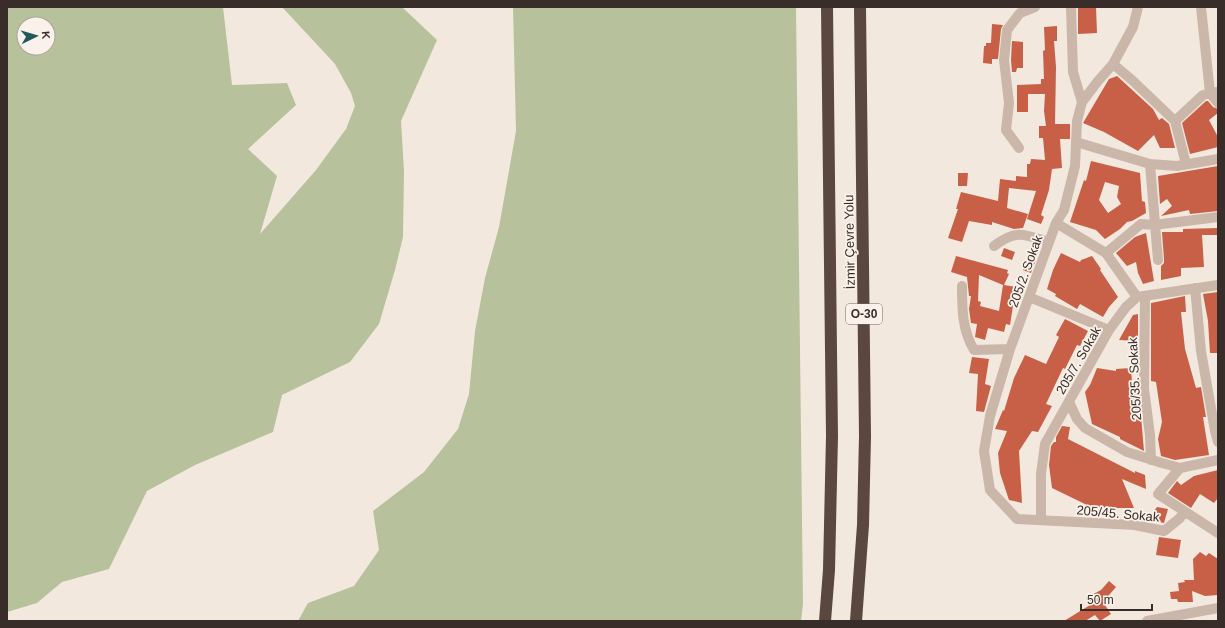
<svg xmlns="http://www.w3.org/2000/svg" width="1225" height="628" font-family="Helvetica,sans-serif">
  <rect width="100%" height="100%" fill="#f3e8dd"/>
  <path fill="#b7c29d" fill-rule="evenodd" d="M7,7H223L232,85L287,83L296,105L248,149L277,176L260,234L316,170L346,129L355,106L351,93L335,64L282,7H402L437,40L401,121L404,171L403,237L395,270L379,324L350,362L282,395L273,432L195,465L147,491L109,569L62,582L37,603L7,612ZM24,24H48V48H24Z
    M513,7H796L803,604L801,621H652L650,620L649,621H298L308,603L354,586L379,550L373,511L424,472L458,429L469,394L475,331L485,278L499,227L516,131Z"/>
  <path fill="#c76047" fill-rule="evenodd" d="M1078,7H1096L1097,33L1078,34Z
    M992,24L1003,25L1001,29L998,59H992V64L983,63L984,46H986V43H991Z
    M1057,26V41H1054L1056,67L1055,124H1070V139H1060L1062,168L1052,169L1049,190L1041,215L1044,217L1041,224L1027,219L1036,191L1009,188L1007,208L1028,214L1023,228L1014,229L992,222V225L969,221L962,242L948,238L958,209H956L961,192L998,201L1000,179L1016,181V176L1027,177V164H1030L1031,159L1045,160L1043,138H1039V126H1046L1044,111L1045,94H1028V112H1017V85L1041,84V79H1044L1043,51L1045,50L1044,27Z
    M1012,41L1023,42V68H1017L1016,72H1012L1011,60Z
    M1117,76L1153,109L1159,120L1162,118L1169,124L1175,148H1160L1154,135L1138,151L1104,132L1083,123L1109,79Z
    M1206,101H1208L1213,107L1218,109V113L1209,120L1218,137V147L1190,154L1182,123Z
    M1091,161L1140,173L1142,201L1145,202L1146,213L1132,221L1127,222L1120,229L1105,239L1096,230L1070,222L1084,180L1086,181ZM1105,182L1119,186L1117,197L1121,204L1108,213L1099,200Z
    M1218,166V211L1190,214L1189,210L1161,216L1172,206L1167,199L1160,204L1158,176Z
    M958,173H968L967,186H958Z
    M1218,228V235H1202L1204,267L1181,268V276L1161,280V266L1164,263V259L1162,232H1183V229Z
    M1146,233L1154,281L1143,284L1138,273L1136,262L1127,266L1116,253L1135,237Z
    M1004,248L1015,252L1012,260L1001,256Z
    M1061,253L1080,262L1081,260L1092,256L1101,269L1100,270L1118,297L1109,307L1103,317L1080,304L1077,309L1055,296L1056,294L1047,289L1053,270Z
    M956,256L1008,270L1007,273L1009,274L1004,285L1016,287L1010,325L1006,324L1004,332L988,328L985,340L975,337L977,324L971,323L969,309L971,296H969L967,277L951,272ZM979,275L1003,285L999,311L980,306L981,302L978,301Z
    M1028,256L1036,259L1031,273L1023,270Z
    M1218,292V353H1210L1208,321L1203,294Z
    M1185,296L1186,312H1181L1185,349L1196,388L1201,387L1206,417H1203L1209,455L1175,460L1161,456L1158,439L1162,422L1156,382L1151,381V303Z
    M1138,314V341L1119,340L1133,315Z
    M1065,319L1088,331L1080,346L1077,345L1065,369L1063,368L1046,404L1052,406L1038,432L1032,431L1019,451L1022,503L1009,500L1000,473L998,453L1007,431L995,429L1003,410L1004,411L1014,378L1025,355L1046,364L1059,337L1056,335Z
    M972,357L989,359L985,384L991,386L984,412L976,411L978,374L969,373Z
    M1097,368L1116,371V369L1131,368L1132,382H1138L1144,451L1120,439V437L1092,424L1085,392L1090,385Z
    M1062,426L1070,427L1068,439L1135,473V471L1145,475L1146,489L1122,479L1134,508H1101L1087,505L1052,488L1049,465L1051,446L1054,442H1056V437Z
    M1218,470V498L1214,503L1200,494L1191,508L1168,493L1177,481L1181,485L1194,476Z
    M1157,507L1168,509L1164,523L1151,520L1152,514Z
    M1159,537L1181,540L1178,558L1156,555Z
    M1200,552L1206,556L1209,553L1218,559V595L1205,596L1192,591L1193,602H1178L1177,599H1171L1170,592L1179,591L1178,583L1185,582L1184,580H1194L1193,559Z
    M1109,581L1116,587L1103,602L1111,614L1100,621L1095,615L1085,621H1064L1090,605L1086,598L1101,590Z"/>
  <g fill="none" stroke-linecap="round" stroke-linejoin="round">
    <path stroke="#cbb7a9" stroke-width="10" d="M1071,7L1073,72L1082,102
      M1138,7L1133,27L1113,64L1098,81L1082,102L1077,121L1075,166L1064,210L1056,223L1010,349L990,416L984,451L990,490L1017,519L1135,525L1164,531L1180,518L1184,511
      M1201,7L1210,93L1218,103
      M1113,64L1132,80L1175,121L1186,164
      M1175,121L1203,95L1216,92
      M1076,142L1150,164L1177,166L1218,159
      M1019,148L1006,130L1009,103L1004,60L1007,30L1020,13L1035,7
      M1150,164L1158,260
      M1056,223L1106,253L1137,297
      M994,246C1016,229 1024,234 1049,242
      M1106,253L1141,224L1154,225L1218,217
      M962,286C962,308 962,330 974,350L1010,349
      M1195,288L1201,351L1215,431L1218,442
      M1029,297L1109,330
      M1145,297L1144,389L1150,435L1151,460
      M1069,402L1077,419L1085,428L1127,452L1162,463L1180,468L1218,460
      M1180,468L1158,494L1218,533
      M1041,520V474L1045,444L1109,330L1126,307L1137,297L1218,285
      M1147,621L1218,608"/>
    <path stroke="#594740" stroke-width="12" d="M825,621L829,570L832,436L827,7
      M856,621L863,525L865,436L860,7"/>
  </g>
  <g text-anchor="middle" stroke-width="3.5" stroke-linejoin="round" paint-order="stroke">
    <rect fill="#faf2ea" stroke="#726863" stroke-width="1" x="846" y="304" width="36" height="20" rx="3"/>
    <g font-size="12" font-weight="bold" fill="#382d29">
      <text x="864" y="318">O-30</text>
    </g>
    <g font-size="13" fill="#382d29" stroke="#faf2ea">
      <text transform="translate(849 242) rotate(-91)" y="5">İzmir Çevre Yolu</text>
      <text transform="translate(1025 271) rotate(-70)" y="5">205/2. Sokak</text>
      <text transform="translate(1078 360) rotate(-60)" y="5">205/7. Sokak</text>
      <text transform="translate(1134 379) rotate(-93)" y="5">205/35. Sokak</text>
      <text transform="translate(1118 513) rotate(5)" y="5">205/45. Sokak</text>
    </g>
  </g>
  <rect width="1225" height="628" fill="none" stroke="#382d29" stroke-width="16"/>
  <g transform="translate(36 36) rotate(85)"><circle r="19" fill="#faf2ea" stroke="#aca39d"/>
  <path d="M0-3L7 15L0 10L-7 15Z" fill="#1e595b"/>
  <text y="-6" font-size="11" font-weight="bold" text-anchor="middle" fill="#382d29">K</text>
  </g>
  <path d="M1081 604v6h71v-6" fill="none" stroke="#382d29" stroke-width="2"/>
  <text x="1087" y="604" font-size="12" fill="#382d29" stroke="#faf2ea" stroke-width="3" paint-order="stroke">50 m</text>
</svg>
